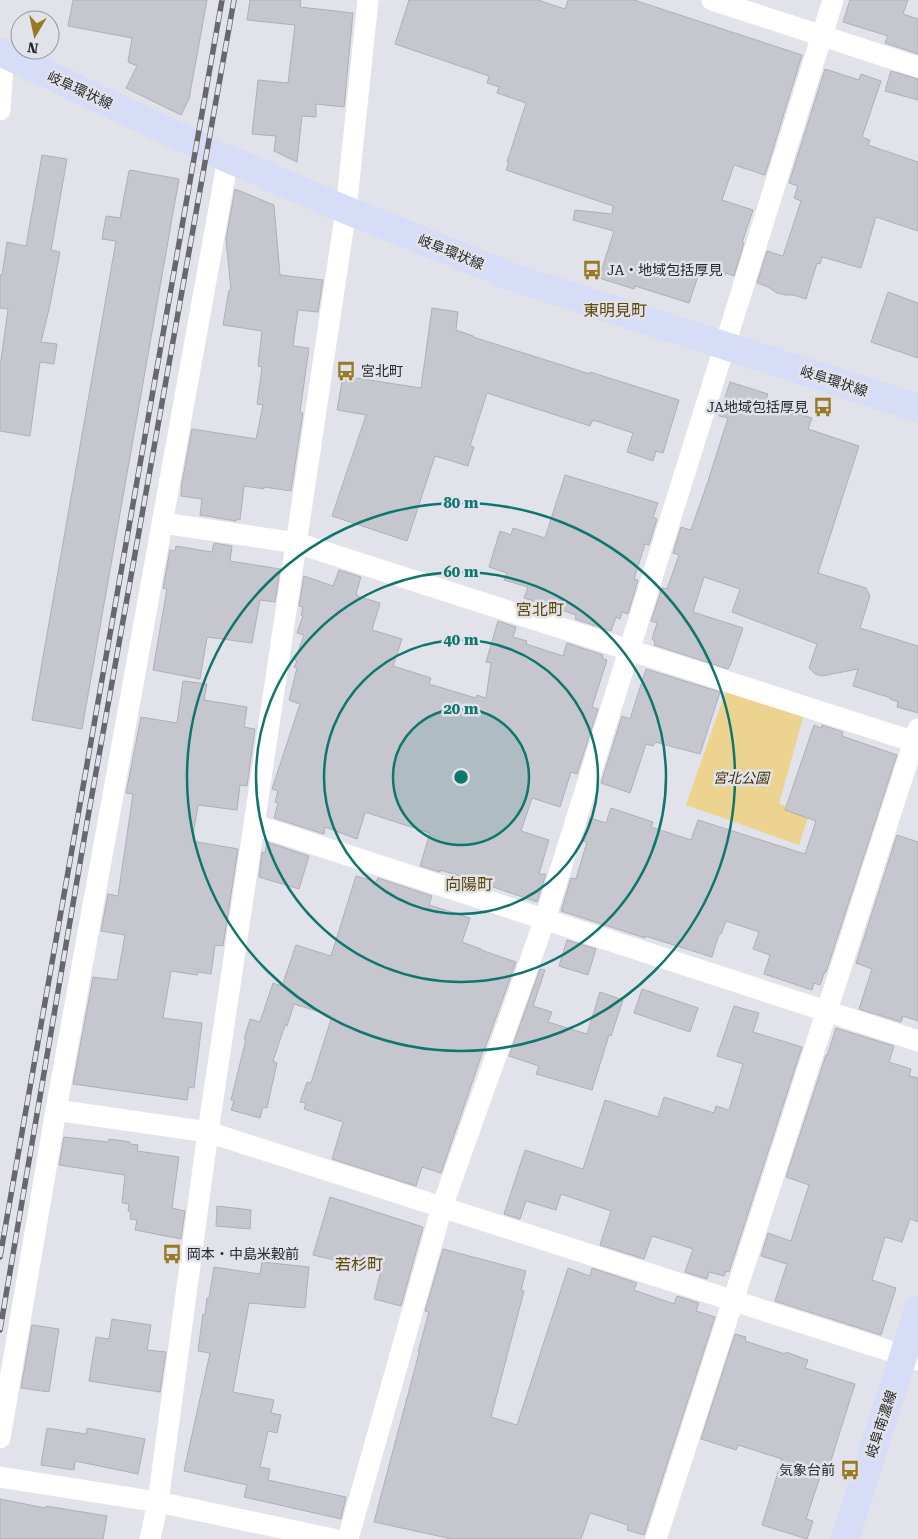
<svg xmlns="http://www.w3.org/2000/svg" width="918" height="1539" font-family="'Roboto Serif','Noto Sans JP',serif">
  <rect width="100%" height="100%" fill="#e1e2ea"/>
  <path fill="#ecd38f" d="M727,688L804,714L779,804L809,814L799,845L686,805Z"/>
  <path fill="#c5c6ce" stroke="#afb0b7" d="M73,0H207L189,99L181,115L126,88L137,66L128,62L132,38L68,26Z
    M250,0H301L300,7L353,13L344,107L316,104V117L302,116L297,162L274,151L276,136L252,134L258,80L288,83L295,25L247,20Z
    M409,0H538L565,9L568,0H634L802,55L765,175L734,165L722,200L753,210L742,243H744L734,276L726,273L725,275L701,267L689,303L635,286L634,289L599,278L614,231L573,220L575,210L612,214L613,206L506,170L509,162H507L526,103L497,93L499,87L487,83L489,76L395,44Z
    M850,0H908L903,14L918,19V54L885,43L888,36L843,22Z
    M825,69L859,80L861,74L881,81L862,137L870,140L868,145L918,162V231L876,217L861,268L822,257L820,264L817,263L806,299L793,295H786L777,293L768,287L757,283L767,251L783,256L801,201L794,198L798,186L789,183Z
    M891,71L918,79V100L885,91Z
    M42,155L67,159L51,250L60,252L50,305L41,342L57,344L54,364L40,362L30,436L0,431V360H1L8,309L0,308V275H2L7,242L26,246Z
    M130,170L179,179L82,729L32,720L116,241L102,239L106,216L120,218L129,171Z
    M235,189L274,205L280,275L323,280L318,312L298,310L293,346L309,348L300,412L303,413L291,491L264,487V489L244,486L240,520L237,519L236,521L200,515L202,499L181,496L182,488H181L192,429L256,439L263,405L257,404L262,367L258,366L262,331L223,325L229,290H231L226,239Z
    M888,292L918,303V358L871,342Z
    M432,308L458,312L456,330L473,336V337L590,374V372L679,400L663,453L656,451L653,461L627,452L633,433L593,420L590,426L487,393L470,446L474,447L468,466L435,456L407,541L332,516L366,415L337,410L343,376L421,388Z
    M730,382L768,394L765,404L812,418L808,429L859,446L818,573L866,588L870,596L860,628L918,646V713L897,707L898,702L890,699L891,698L853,686L858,669L822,676L815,674L809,668L817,644L732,612L740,589L704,577L693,612L743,628L730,666H729L728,669L654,645L655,642L652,639L657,623L651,621L662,588L667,589L679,555L673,553L681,527L691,530L708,481L728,418L719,416Z
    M565,475L658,503L653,517L657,519L649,545L645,544L634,579L638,580L628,614L622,612L620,619L616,617L611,631L575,619L576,615L524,598L528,587L504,580L507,573L489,567L500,531L511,535L513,528L545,538Z
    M214,543L232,546L230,561L280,569L275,602L260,600L252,643L207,637L200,679L153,670L167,589L163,588L170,550L175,551L176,546L212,552Z
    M339,570L361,577L356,594H357V596L380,603L372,630L402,639L393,666L431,678L429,684L476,698L477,695L486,698L491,663L486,662L498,621L516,627L513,637L527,641L526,644L563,656L567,643L603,655L602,658L607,660L592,707L598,709L577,774L571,772L560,807L532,798L521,831L549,840L539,874H546L537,902L470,879L440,870V872L420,866L430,833L368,813H365L357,839L325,827L324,834L274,818L278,803L275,802L278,791L272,789L300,704L289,700L297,668L294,667L297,661L295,660L304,635L297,633L303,616L301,615L303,607L299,606L304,576L333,586Z
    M646,669L720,692L700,754L655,742L653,746L646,744L630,793L601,783L622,716L630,719Z
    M183,681L207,684L204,700L247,707L244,727L255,729L247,786L240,785L237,810L198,805L192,841L238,849L223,946L215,945L211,974L198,972L197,975L171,971L163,1018L202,1023L194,1088L189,1087L187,1100L73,1084L93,977L117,980L125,935L101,931L108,894L118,896L133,794L126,793L141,717L177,723Z
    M814,725L821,728L822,725L843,732L842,736L897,755L826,972L825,971L820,985L814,983L812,990L764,974L770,955L753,949L759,932L726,921L721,934H719L712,957L645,936V938L561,911L571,878L576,879L587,842L583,841L590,818L606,823L611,808L653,822L651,827L691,840L698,820L805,854L816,821L785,810Z
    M897,835L918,842V1021L903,1016L901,1022L859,1009L872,969L856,963Z
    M267,842L309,856L299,889L259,877L262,852L265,853Z
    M356,876L376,882L378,878L432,896L429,905L470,918L462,942L481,949V950L516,962L485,1048H484L441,1173L422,1167L416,1186L332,1159L343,1122L304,1109L306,1103L300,1102L307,1082L311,1083L332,1016L294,1004L287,1026L285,1025L273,1061L277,1063L267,1108L263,1107L260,1118L231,1110L234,1101L231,1100L246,1039H244L250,1019L260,1022L273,983L282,986L296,945L331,956Z
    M567,940L596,949L588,975L559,966Z
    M540,969L545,970L533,1006L552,1012L548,1022L587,1034L600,992L623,1000L611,1036L609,1035L592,1090L536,1074L539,1066L509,1056Z
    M642,989L698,1008L690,1032L634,1013Z
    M734,1006L759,1013L753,1032L802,1047L729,1272L726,1271L724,1276L709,1272L707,1279L685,1272L693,1249L652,1236L644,1259L600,1245L611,1211L561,1194L556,1210L526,1201L520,1219L504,1214L525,1150L583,1169L605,1100L658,1117L664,1097L714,1113L716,1106L729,1110L743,1064L717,1056Z
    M836,1028L894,1046L889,1062L911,1069L909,1076L918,1078V1222L910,1219L902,1242L885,1237L872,1280L896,1288L881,1335L775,1301L787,1264L761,1256L768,1233L791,1241L809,1185L786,1177L826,1055L827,1056Z
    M64,1137L108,1142L109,1139L130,1142V1144L138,1145L137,1151L179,1157L172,1208L185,1211L181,1239L135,1230L137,1220L130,1219L131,1212L128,1211L129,1204L122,1203L125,1175L59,1165Z
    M330,1197L423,1227L401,1306L374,1299L381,1271L313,1255Z
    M217,1206L251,1210L250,1229L216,1226Z
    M443,1249L526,1271L521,1290L524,1291L491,1417L517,1425L568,1268L590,1276L592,1268L637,1283L634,1290L674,1304L677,1296L699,1303L696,1311L715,1317L644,1535L627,1530L628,1525L590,1513L581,1539H452L374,1522L419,1353L418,1352L429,1312L425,1311Z
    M262,1262L309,1267L305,1308L249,1303L233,1392L274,1400L271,1413L281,1415L277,1433L268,1431L260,1467L270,1469L268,1480L346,1497L341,1519L244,1497L247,1485L184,1471L210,1353L198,1351L203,1314L205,1315L207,1298H209L214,1267L260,1274Z
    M112,1319L151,1325L147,1350L166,1352L160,1392L89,1381L96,1337L109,1339Z
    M32,1325L59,1329L49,1392L21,1388Z
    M735,1334L746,1337L745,1341L785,1354L786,1352L808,1360L805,1368L855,1384L827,1473L822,1471L806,1519L813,1521L807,1539L762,1525L782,1459L738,1445L736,1450L701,1439Z
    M47,1428L86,1434L87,1428L145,1439L138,1474L75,1461L74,1470L41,1465Z
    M0,1499L45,1508L46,1506L107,1516L103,1539H0Z"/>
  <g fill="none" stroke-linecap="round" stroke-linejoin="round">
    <path stroke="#fff" stroke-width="21" d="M712,0L918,67
      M0,110L4,54
      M163,523L297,543L918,743
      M255,825L918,1041
      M56,1110L208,1132L918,1360
      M0,1438L56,1110L228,159
      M0,1477L158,1502L333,1539
      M150,1539L158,1502L208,1132L346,210L368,0
      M348,1539L442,1207L545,919L833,0
      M656,1539L918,729"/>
    <path stroke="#d7dcf7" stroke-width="28" d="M0,52L208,150L346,210L515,278L918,408
      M845,1539L918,1310"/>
    <defs>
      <path id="rail" d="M0,1257L222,0
        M0,1330L86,828L234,0"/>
    </defs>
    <use href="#rail" stroke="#67676c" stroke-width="5.5"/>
    <use href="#rail" stroke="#e1e2ea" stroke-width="4" stroke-dasharray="11" stroke-linecap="butt"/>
  </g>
  <circle cx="461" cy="777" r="68" fill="#0f766e" fill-opacity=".12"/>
  <g fill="none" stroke="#0f766e" stroke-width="2.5">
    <circle cx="461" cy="777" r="68"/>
    <circle cx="461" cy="777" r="137"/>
    <circle cx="461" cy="777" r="205"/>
    <circle cx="461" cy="777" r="274"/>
  </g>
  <defs>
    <symbol id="bus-bare" viewBox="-9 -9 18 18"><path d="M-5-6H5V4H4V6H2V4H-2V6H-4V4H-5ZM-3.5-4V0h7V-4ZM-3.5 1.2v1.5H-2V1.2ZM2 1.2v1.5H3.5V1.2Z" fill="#977a23" stroke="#e1e2ea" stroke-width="2.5" paint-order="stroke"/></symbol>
  </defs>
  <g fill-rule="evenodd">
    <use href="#bus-bare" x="578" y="256" width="28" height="28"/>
    <use href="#bus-bare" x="332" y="357" width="28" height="28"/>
    <use href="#bus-bare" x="809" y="393" width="28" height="28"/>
    <use href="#bus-bare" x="158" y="1240" width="28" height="28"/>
    <use href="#bus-bare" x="836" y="1456" width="28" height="28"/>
  </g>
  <g text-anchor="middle" stroke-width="5" stroke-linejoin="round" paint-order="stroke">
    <g font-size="14" fill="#2a2a2d" stroke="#e1e2ea">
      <text transform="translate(80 90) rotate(25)" y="5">岐阜環状線</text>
      <text transform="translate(451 252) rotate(22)" y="5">岐阜環状線</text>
      <text transform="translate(834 381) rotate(18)" y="5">岐阜環状線</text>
      <text transform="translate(881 1424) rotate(-72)" y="5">岐阜南濃線</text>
    </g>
    <g font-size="14" fill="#2a2a2d" stroke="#e1e2ea" text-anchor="start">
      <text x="607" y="275">JA・地域包括厚見</text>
      <text x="361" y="376">宮北町</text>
      <text x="808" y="412" text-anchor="end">JA地域包括厚見</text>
      <text x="187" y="1259">岡本・中島米穀前</text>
      <text x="835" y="1475" text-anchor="end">気象台前</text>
    </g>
    <g font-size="14" font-style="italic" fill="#403103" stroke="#e1e2ea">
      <text x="741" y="783">宮北公園</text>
    </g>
    <g font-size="16" fill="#5d4909" stroke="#e1e2ea">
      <text x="615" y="316">東明見町</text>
      <text x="540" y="615">宮北町</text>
      <text x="469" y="890">向陽町</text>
      <text x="359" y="1270">若杉町</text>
    </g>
  </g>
  <circle cx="461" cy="777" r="8" fill="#0f766e" stroke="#e1e2ea" stroke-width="2.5"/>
  <g font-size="15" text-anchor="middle" font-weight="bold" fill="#0f766e" stroke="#e1e2ea" stroke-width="5" stroke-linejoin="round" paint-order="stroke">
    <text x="461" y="508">80 m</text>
    <text x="461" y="577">60 m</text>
    <text x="461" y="645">40 m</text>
    <text x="461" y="714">20 m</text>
  </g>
  <g transform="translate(35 35) rotate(189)"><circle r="24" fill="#e1e2ea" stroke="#98989e"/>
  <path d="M0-4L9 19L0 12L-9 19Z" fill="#977a23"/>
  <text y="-8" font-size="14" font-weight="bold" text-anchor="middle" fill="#2a2a2d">N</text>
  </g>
</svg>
